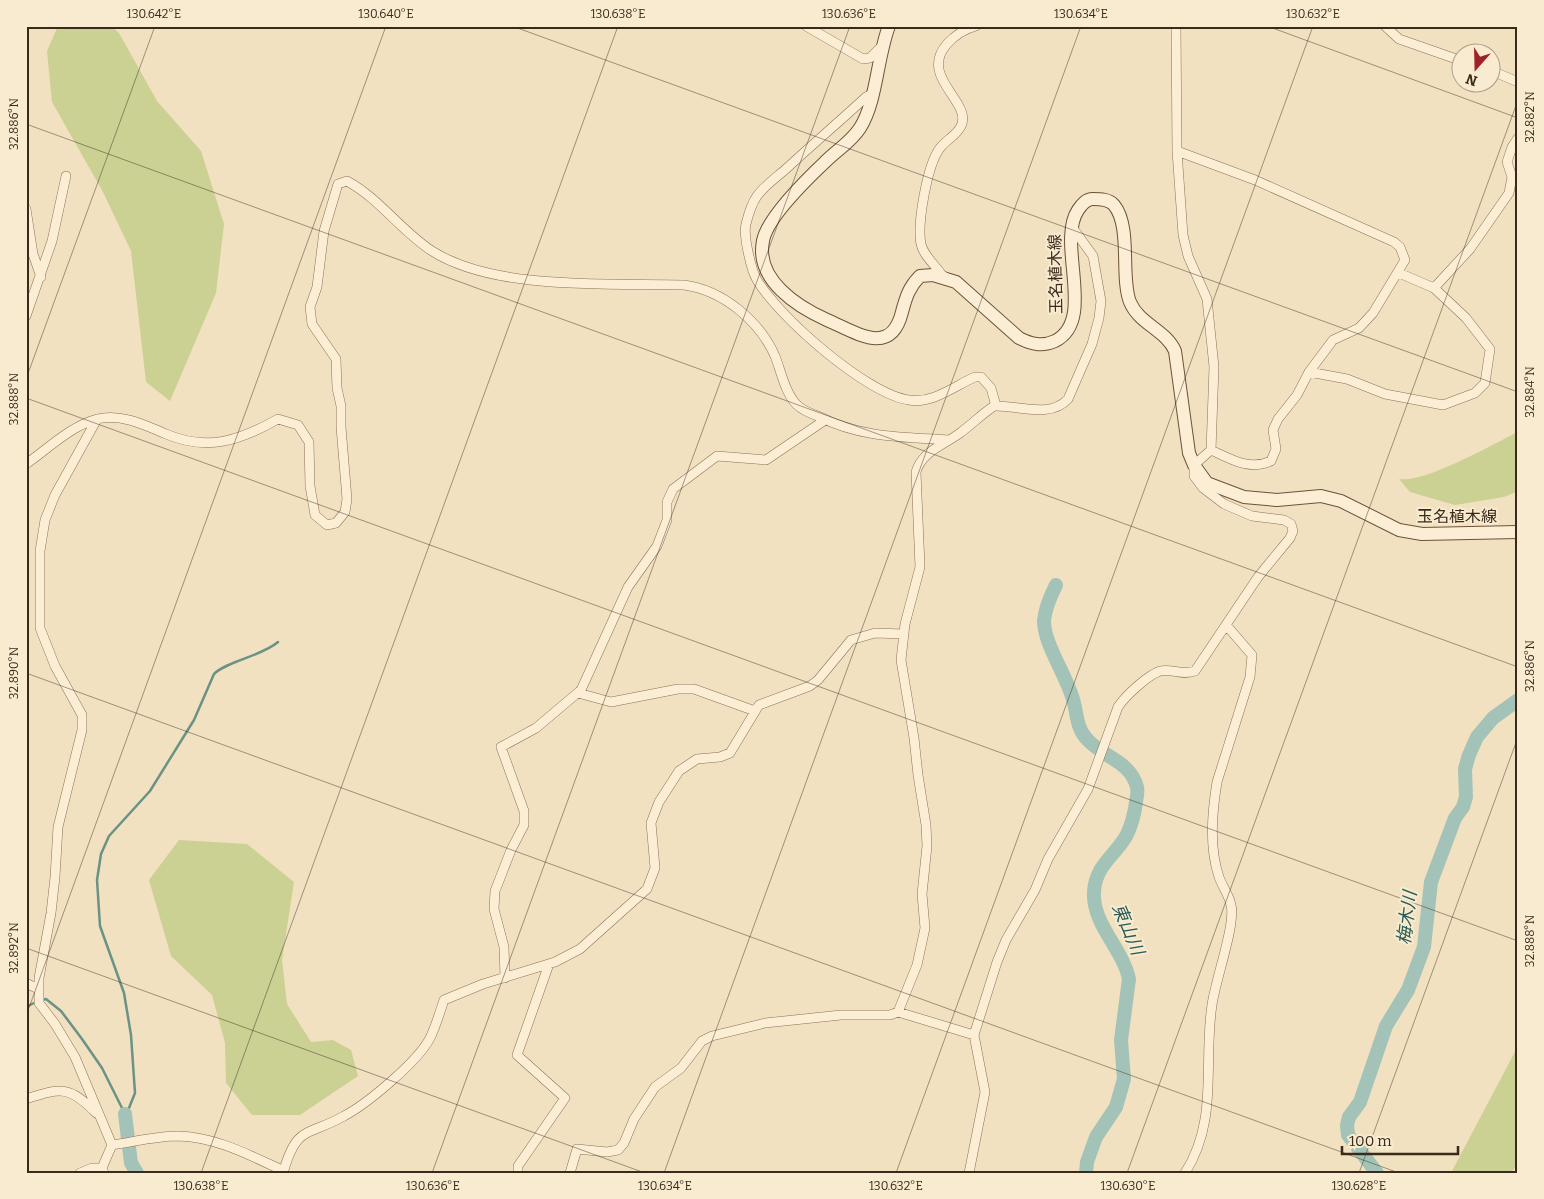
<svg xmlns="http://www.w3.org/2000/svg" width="1544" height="1199" font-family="Bitter,'Noto Sans JP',serif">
  <rect width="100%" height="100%" fill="#f1e1c0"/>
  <path fill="#cbd093" d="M58,26H111L119,33L157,101L201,151L224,224L216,293L170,401L146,382L131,251L103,192L52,102L47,51Z
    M1518,432V491L1504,497L1455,505L1410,492L1399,479C1426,483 1491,445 1518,432Z
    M179,840L247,844L294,882L282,960L287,1004L311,1042L333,1040L351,1050L358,1076L300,1115H252L226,1083L225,1043L212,995L171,956L149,880Z
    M1518,1046V1163L1511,1173H1451Z"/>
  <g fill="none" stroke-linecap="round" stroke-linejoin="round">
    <path stroke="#6a9286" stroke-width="2.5" d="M42,1000L46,999L61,1011L82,1039L102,1068L125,1114L127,1113L135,1093L131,1035L124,993L100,926L97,880L101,854L109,836L150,791L194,720L214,674C227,661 262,656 278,642
      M26,1007L36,1002"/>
    <path stroke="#a3c3b8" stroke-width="14" d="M1056,585C1050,597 1045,608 1044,621C1044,645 1068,677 1074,703C1077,715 1077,728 1086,738C1101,757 1130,760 1137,787C1138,791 1137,797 1136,802C1135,812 1131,828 1125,838C1113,857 1095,867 1094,892C1092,924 1123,949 1129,979L1121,1040L1124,1079L1116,1107L1096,1137L1087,1162L1086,1173
      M125,1114L131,1163L137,1173
      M1377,1173L1348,1135L1347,1125L1349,1117L1360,1102L1386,1026L1408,990L1424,947L1431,882L1455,818L1463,807L1466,797L1465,769L1469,755L1477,737L1493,718L1518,700"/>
    <defs>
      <path id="minor" d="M806,26L863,59L870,58L881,47
        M1385,26L1399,39L1462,61
        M1492,71L1518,82
        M872,94L866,97C840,121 813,144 787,168C777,177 765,185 757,196C752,203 748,216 746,224C743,235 751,270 757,280C778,316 866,394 909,400C933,404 954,386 975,377H981L991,388L996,406
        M1177,151L1255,180L1394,242L1400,247L1405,260L1373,313L1359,328L1333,340L1309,372L1297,395L1278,419L1273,430L1276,449L1271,461C1249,471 1231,459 1211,450
        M26,209L33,254L41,277
        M1399,273L1434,288L1470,249L1509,193L1512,177L1507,162L1512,147L1518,138
        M947,278L942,275C936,266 923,255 921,244C917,224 927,165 940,148C945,141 957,135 961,126C973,102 918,77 947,44C955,35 965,29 976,26
        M26,316L52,241L66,176
        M1309,372L1347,379L1385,394L1443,405L1475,393L1485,383L1490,349L1466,318L1434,288
        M97,419L55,495L45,520L40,551V628L55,666L82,715V730L58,827L55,877L51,913L39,978V1003L55,1024L75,1057L112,1145
        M26,464C49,448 69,427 97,419C121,413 145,425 166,434C208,452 241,440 278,419L298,425L309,442L310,486L315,515L327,525L336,523L345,512L347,499L341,427V406L337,388L336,359L312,324L310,307L317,287L324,231L338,184L347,181C380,199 401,231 432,251C495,291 610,283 684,285C722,290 759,320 775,356C781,371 785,393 797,405C802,410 812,414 820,417C862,438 903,437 949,440
        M578,693L611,702L678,689H694L755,711
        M505,978L504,947L494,909L495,891L511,850L524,825V811L501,747L536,728L581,690L628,587L657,546L667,520V502L673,489L717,456L766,460L825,420
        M26,983L38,989
        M898,1012L974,1035
        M26,1099C61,1088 69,1085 96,1113
        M112,1145C133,1142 156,1136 178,1136C216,1137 249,1155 284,1171
        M80,1173L92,1168H102
        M104,1173L102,1168L112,1145
        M283,1173C297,1124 307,1137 344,1116C367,1104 420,1060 431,1036C436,1025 440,1012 444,1000L483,984L555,962L580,949L647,889L655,868L651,823L659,802L679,771L697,759L720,757L730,753L759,705L810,686L818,680L851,640L875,633L903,634
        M518,1173V1166L565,1098L517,1055L549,964
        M570,1173L577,1149L607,1152L618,1150L624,1143L634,1119L655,1087L681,1068L702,1041L712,1036L765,1023L841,1015H890L898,1012L917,965L925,928L922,894L927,846L926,825L918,775L914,738L901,660L905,624L920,567L916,472C922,451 944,445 960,433C971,425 982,414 994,406C1017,405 1050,419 1068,399L1092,344L1099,318L1101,301L1093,256L1072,227
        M969,1173L985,1092L974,1035L997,962L1006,940L1035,890L1048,859L1088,789L1118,707C1125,696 1148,675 1160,671C1171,668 1183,676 1195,671L1258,577L1290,538L1293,531L1291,524L1284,520L1252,516L1224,504L1203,488L1194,476V465L1211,450L1214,367L1207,299L1188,256L1183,235L1177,151L1176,26
        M1185,1173C1219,1120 1203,1062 1212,1005C1215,981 1236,924 1231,905C1229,895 1222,886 1219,877C1209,847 1212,813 1217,782L1250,677L1252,655L1227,626"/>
      <path id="secondary" d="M889,26C877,57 877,101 860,128C851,142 837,150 825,162C807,179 767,218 763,241C755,280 798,307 827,320C857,333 891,357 902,312C906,297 909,287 920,276L933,275L956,282L1019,338C1031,344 1042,347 1055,341C1097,320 1056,243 1078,210C1082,204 1086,199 1093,199C1100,199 1109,199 1114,205C1132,227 1120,277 1130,302C1139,324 1166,330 1175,351L1189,453L1194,465L1207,483L1244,497L1277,500L1321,496L1341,501L1399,530L1422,534L1518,532"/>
    </defs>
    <use href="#minor" stroke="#8c7157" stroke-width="10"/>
    <use href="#secondary" stroke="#6d523a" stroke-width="14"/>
    <use href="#minor" stroke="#fbeed4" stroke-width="9"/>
    <use href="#secondary" stroke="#fbeed4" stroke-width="12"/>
  </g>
  <path fill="none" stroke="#3a2a1c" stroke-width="1" stroke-opacity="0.45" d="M512,26L1518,392M1267,26L1518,118M26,124L1518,667M26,379L155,26M26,398L1518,941M26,673L1399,1173M26,948L645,1173M26,1016L386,26M201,1173L618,26M432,1173L850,26M664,1173L1081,26M896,1173L1313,26M1127,1173L1518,100M1359,1173L1518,737"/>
  <g text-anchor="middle" stroke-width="4" stroke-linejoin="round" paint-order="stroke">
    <g font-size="16" fill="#3a2a1c" stroke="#f8ebd0">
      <text transform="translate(1055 274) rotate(-91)" y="6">玉名植木線</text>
      <text x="1457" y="522">玉名植木線</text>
    </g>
    <g font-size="18" font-style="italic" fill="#2a5b56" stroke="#f8ebd0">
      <text transform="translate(1407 918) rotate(-83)" y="6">梅木川</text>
      <text transform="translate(1128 929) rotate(67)" y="6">東山川</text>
    </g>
  </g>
  <rect width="1544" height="1199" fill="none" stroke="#f8ebd0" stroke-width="55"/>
  <g transform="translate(1476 68) rotate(200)"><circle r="24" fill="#f8ebd0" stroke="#ac9e88"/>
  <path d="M0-4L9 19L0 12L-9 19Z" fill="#9f2228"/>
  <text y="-8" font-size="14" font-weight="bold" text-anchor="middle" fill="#3a2a1c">N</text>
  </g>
  <path d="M1342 1146v8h116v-8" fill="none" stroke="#3a2a1c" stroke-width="2.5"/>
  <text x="1349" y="1146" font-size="15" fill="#3a2a1c" stroke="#f8ebd0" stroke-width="4" paint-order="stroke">100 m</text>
  <rect x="28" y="28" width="1488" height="1144" fill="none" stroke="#3a2a1c" stroke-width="2"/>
  <g font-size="12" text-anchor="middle" fill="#3a2a1c">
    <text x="154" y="18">130.642°E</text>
    <text x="386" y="18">130.640°E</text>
    <text x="618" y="18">130.638°E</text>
    <text x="849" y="18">130.636°E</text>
    <text x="1081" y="18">130.634°E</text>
    <text x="1313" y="18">130.632°E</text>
    <text transform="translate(1530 117) rotate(-90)" y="4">32.882°N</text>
    <text transform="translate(14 124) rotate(-90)" y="4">32.886°N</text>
    <text transform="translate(1530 392) rotate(-90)" y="4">32.884°N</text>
    <text transform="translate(14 399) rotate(-90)" y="4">32.888°N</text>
    <text transform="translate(1530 666) rotate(-90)" y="4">32.886°N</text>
    <text transform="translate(14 673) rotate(-90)" y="4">32.890°N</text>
    <text transform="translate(1530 941) rotate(-90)" y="4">32.888°N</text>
    <text transform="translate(14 948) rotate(-90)" y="4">32.892°N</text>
    <text x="201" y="1190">130.638°E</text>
    <text x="433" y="1190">130.636°E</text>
    <text x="665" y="1190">130.634°E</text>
    <text x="896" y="1190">130.632°E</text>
    <text x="1128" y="1190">130.630°E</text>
    <text x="1359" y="1190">130.628°E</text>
  </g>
</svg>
